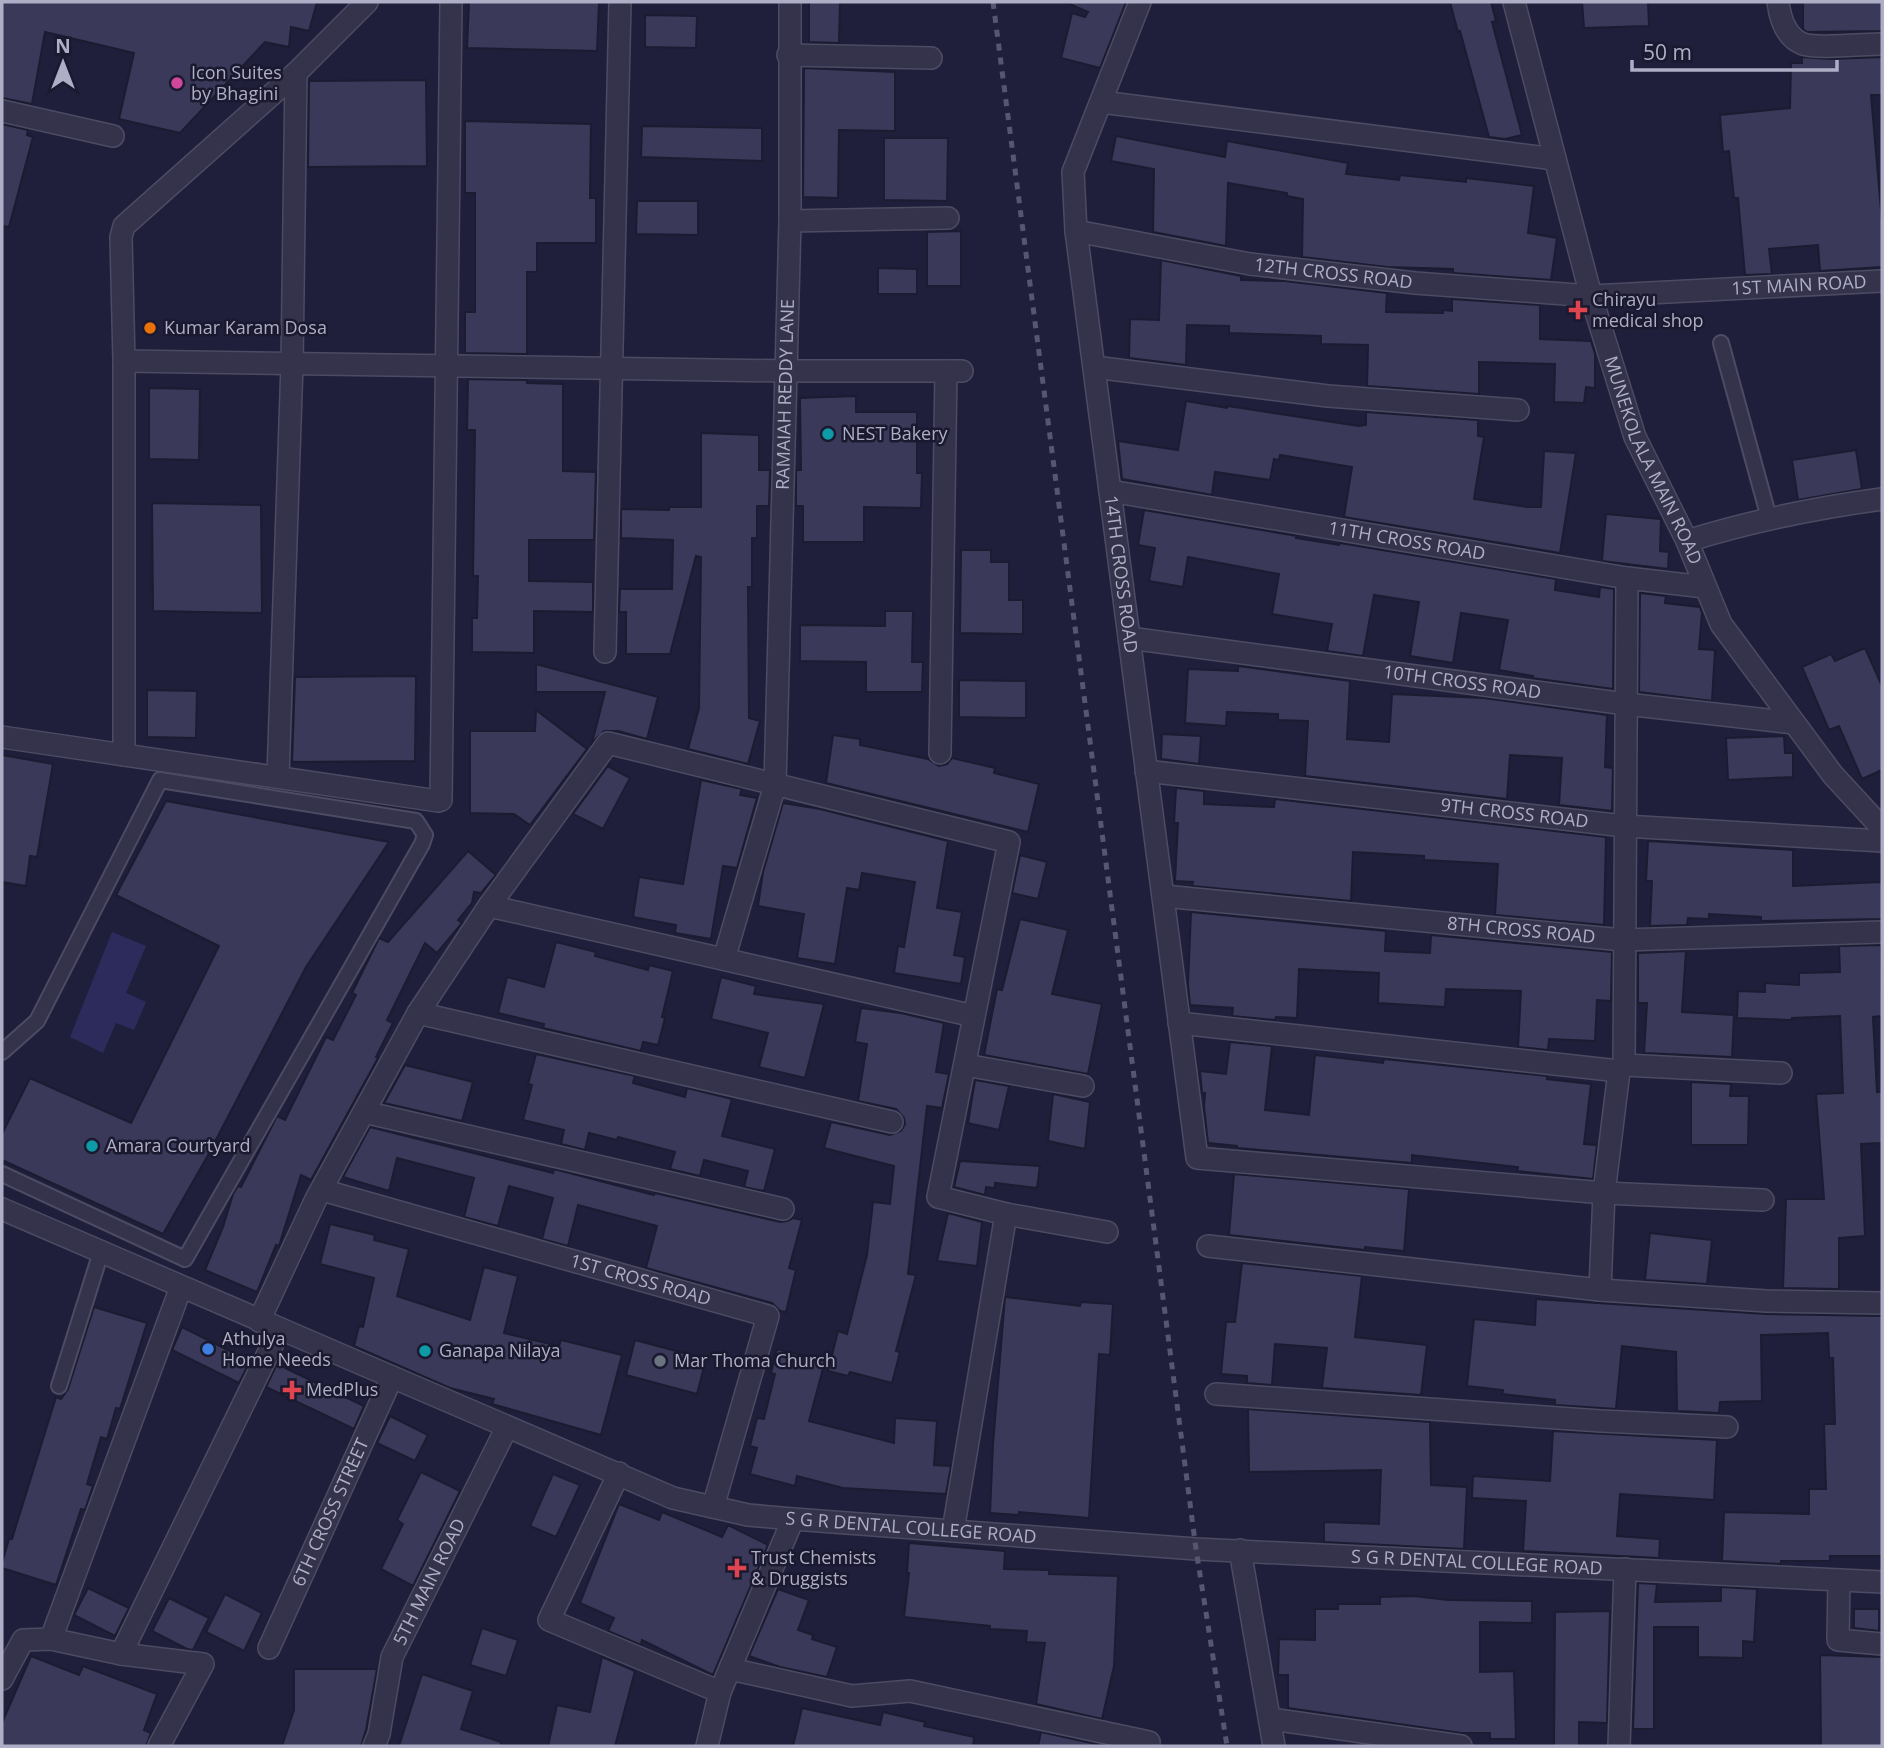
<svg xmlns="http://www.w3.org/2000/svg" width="1884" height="1748" font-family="'Open Sans',sans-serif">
  <rect width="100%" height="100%" fill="#201f3b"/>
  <path fill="#2c2b5b" d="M112,932L146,946L126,993L146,1002L134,1030L116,1023L103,1053L70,1037Z"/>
  <path fill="#3a3959" stroke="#1b1b31" stroke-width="2" d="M2,2H317L309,31L291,27L289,47L265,42L180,133L119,119L134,53L45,32L32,104L2,98Z
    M469,2H599L597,51L467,48Z
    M809,2H840L839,43L809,42Z
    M1065,2H1126L1100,68L1061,58L1072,13L1085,17L1088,12Z
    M1450,2H1491L1496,21L1492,22L1522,135L1505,139L1489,137L1460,31L1458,32Z
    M1582,2H1648L1649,26L1584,28Z
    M1803,2H1882V31L1807,32L1803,29Z
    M645,15L697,16L696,48L645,47Z
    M1802,57L1830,59L1882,57V95H1871L1882,222V267L1820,271L1818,245L1769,249L1772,274L1745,275L1738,198H1734L1729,151L1723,152L1720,115L1790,108L1791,63H1802Z
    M804,68L895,72V131L839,130L838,198L803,197Z
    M426,80L427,166L308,167L309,81Z
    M465,121L591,124L590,198H596V243H537V272H527V354L465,353V312H475V193H465Z
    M2,124L28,130L27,135L33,137L9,227L2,226Z
    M642,126L762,128V161L641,157Z
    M1116,136L1225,157L1227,141L1348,163L1346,174L1399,180L1400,175L1466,182V178L1534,186L1528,233L1557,238L1551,280L1453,273V269L1387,267L1302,257L1303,199L1287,196V193L1228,183L1226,246L1153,232L1154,169L1111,161Z
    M884,138H948L947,201L884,200Z
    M637,201H698V235L636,234Z
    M961,231V286H927V232Z
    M1161,260L1241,276V280L1285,281L1387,293L1386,312L1443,313V310L1452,311V299L1540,305V339L1591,341L1595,354V388L1586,387L1584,403L1554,402L1555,364L1479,362V394L1367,386L1368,345L1321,344V336L1229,333V326L1187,325L1186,365L1129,358L1130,319L1159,320Z
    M878,268L917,269V294H878Z
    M468,379L527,380V383L563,384V471L596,472L594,540H529V581L593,582V612L534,611V653L472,652V618H477L478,576H473L475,430H467Z
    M149,388L200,389L199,460L149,459Z
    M856,396V412H917V473H922L921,508L864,507V542H803V506H796V470H801L800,398Z
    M1186,401L1227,408L1228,406L1359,426L1366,425V412L1478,420V436L1484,437L1474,499L1527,507H1541L1544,451L1576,453L1560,553L1344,517L1352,467L1280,455L1279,460L1274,459L1270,480L1215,472L1212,495L1122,479L1118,441L1178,450Z
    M701,433L759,435V470H770L769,506H757V538H752V587H748L749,718L760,721L748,764L688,749L699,708L701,557L696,556L670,654H626V612H619L620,589H672L673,540L621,538V509L669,510V507H701Z
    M1856,450L1862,489L1798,500L1792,460Z
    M152,503L261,505L262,613L153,611Z
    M1144,510L1297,536L1296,538L1339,545L1340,543L1556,579L1555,590L1599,597L1600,587L1614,589L1613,689L1532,678L1533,676L1499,670L1508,620L1461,613L1453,663L1410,656L1419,602L1374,595L1363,656L1327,651L1332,624L1272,614L1279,574L1188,557L1183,587L1149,581L1155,548L1138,545Z
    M1606,514L1661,519L1660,551L1669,552L1668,569L1602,561Z
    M961,550H991V562H1009V600H1023V634L960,633Z
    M1640,593L1666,596L1665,603L1700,607L1702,613L1699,649L1715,650L1712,701L1639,692Z
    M885,611H913L912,662H923L922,692H866V662L800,661V625L885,626Z
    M1865,648L1882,686V770L1862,779L1839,726L1829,730L1802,667L1831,654L1835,661Z
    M536,664L658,697L647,739L618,731H604L592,743L605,692H536Z
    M1238,666L1350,681L1347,739L1389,742L1392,694L1484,698L1607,715L1605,767L1613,768L1612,811L1559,805L1562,758L1510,755L1507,799L1305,776L1308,721L1278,720V714L1227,712L1226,726L1185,723L1188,669L1238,671Z
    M416,676L415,761L292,762L295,677Z
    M959,680L1026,681V718L959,717Z
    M147,690L197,691L196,738L147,737Z
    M536,710L587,749L530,825L514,814L470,813V731H535Z
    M1162,734L1201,736L1199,764L1161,759Z
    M833,735L860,739V745L928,759L939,766L947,764L952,758L995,768L994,773L1039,784L1028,832L826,783Z
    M1784,736L1785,753H1793V777L1728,780L1726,738Z
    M2,755L53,764L37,857L30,856L26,886L2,882Z
    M610,763L609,767L630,778L603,829L573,814Z
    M701,780L742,789L740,795L757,798L737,868L723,866L711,939L675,933L676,925L633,917L639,877L683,884Z
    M1176,788L1204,791V804L1274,807L1275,799L1606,837L1604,925L1495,915L1498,864L1424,860V856L1353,852L1351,901L1192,886L1193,882L1175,881L1178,823H1174Z
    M166,801L389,842L306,967L207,1157L163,1234L2,1160V1134L30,1078L131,1123L219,946L116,895Z
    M783,803L820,809L948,841L937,908L962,912L954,955L965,957L961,984L894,973L898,946L904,947L915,882L862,873L859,890L847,888L835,964L797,958L804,914L758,906L763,872Z
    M1648,841L1793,850V886L1882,882V919L1761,921V917L1709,914V919L1688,918L1687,925L1650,926L1652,881H1646Z
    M468,851L496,875L481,893L474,892L472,903L458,920L462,923L437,953L425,943L387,1020L393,1023L376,1057L378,1058L311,1180L301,1175L279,1246L276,1245L257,1292L205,1270L223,1227L233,1194L238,1186L241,1187L277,1116L285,1120L326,1037L333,1040L356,995L352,993L379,938L388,942Z
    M1020,855L1047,862L1038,899L1012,893Z
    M1191,912L1386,931L1385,951L1430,953L1431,935L1612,952L1611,1001L1597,1000L1595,1041L1549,1039L1548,1050L1518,1047L1521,991L1446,989L1445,1007L1378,1003L1379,973L1299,969L1297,1018L1276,1017L1275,1020L1232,1016L1233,1008L1190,1005L1188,984Z
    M1020,919L1068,930L1052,994L1102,1004L1088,1074L984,1055L997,989L1002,990Z
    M556,942L596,952L595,956L648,970L649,965L673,971L662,1017L665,1018L658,1045L643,1042L641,1051L543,1028L544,1024L498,1013L507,977L544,987Z
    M1881,945L1882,1016L1873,1017L1877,1092H1882V1143L1861,1144L1865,1236L1839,1238V1289L1783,1288L1786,1199H1824L1816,1094L1843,1093L1840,1016L1792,1018V1020L1737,1018L1738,991L1765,992V983L1799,985V973L1840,972L1839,946Z
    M1686,951L1682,1012L1734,1015L1732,1057L1644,1053L1647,1003H1638V953Z
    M721,977L756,986L754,994L824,1004L805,1078L759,1067L768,1033L711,1019Z
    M861,1008L901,1013L944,1023L936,1072L949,1074L942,1108L927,1106L908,1274L916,1275L896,1351L900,1352L892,1383L850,1372L848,1376L828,1371L838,1331L847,1334L867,1255L873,1202L890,1204L894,1166L824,1148L831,1122L890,1135L901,1131L905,1124L904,1118L896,1109L858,1101L867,1044L855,1042Z
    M1230,1042L1272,1046L1265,1110L1309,1115L1315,1055L1383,1063L1384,1059L1547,1076V1079L1591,1084L1584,1144L1597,1145L1593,1179L1517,1171L1518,1167L1412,1155V1163L1237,1148V1146L1208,1143L1204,1107L1205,1093H1202L1200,1071L1226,1074Z
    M536,1054L635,1076L633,1083L685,1097L687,1088L732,1099L722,1136L775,1149L764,1191L744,1187L748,1171L704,1160L700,1176L670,1169L675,1152L618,1137L617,1140L589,1133L585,1150L561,1144L564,1130L523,1120L532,1085L528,1084Z
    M405,1065L473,1082L462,1121L384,1103Z
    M975,1080L1009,1086L999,1130L968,1123Z
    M1691,1082L1731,1084L1730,1096H1749L1748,1145H1691Z
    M1053,1094L1090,1102L1085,1149L1048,1141Z
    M370,1127L553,1173L554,1169L654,1195L655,1193L780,1222L787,1221L793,1218L802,1220L789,1268L796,1270L786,1312L780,1311L772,1303L646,1268L657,1226L578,1205L568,1246L542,1239L553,1198L509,1186L498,1226L464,1217L474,1178L397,1158L389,1191L343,1177Z
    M960,1161L1040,1166L1037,1188L995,1183V1188L986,1187L985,1195L954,1187Z
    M1234,1174L1409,1189L1404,1251L1365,1247V1250L1229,1235Z
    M948,1213L982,1222L977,1266L937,1261Z
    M330,1224L375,1235L374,1240L409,1249L397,1296L470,1320L484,1267L518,1276L504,1333L559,1346L561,1340L622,1355L601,1435L492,1404L494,1399L450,1388L354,1346L359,1326L363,1327L374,1278L320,1264Z
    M1650,1233L1712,1240L1707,1284L1645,1280Z
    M1242,1263L1362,1276L1355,1337L1427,1345L1421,1395L1322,1388L1327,1348L1275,1344L1272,1385L1247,1383V1376L1221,1374L1226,1322H1235Z
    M1005,1297L1080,1306L1081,1302L1113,1304L1110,1355L1099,1354L1089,1518L1019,1512V1515L990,1513L993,1444Z
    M1536,1299L1766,1314L1882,1316V1556H1830V1561H1781V1564L1722,1561L1724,1512L1809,1514V1489H1826L1824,1424H1835L1833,1358H1829L1828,1333L1761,1335L1762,1401L1720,1402L1719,1413L1677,1411L1676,1352L1622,1346L1616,1409L1555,1405V1400L1502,1394L1503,1390L1467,1386L1474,1319L1535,1325Z
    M94,1307L147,1323L120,1409L116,1408L107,1439L101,1437L87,1484L93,1486L85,1510L81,1509L56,1585L2,1568V1563L9,1539H12L56,1397L61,1399L68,1389Z
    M182,1327L250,1361L239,1383L172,1350Z
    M635,1340L706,1359L697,1394L626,1375Z
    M777,1349L825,1361L809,1421L894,1443L895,1418L937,1421L934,1465L951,1466L946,1494L843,1488L797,1476L795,1486L750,1474L757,1448L750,1446L757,1418L764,1419L775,1374L771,1373Z
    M277,1364L364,1406L354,1429L266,1387Z
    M1248,1409L1430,1422L1431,1485L1467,1487L1464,1549L1324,1542V1522L1379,1524L1381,1470L1249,1472Z
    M390,1416L428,1435L415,1461L377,1443Z
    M1553,1431L1717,1440L1714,1500L1620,1494L1617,1536L1660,1539L1659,1558L1523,1551L1526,1501L1472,1498L1473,1476L1550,1481Z
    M421,1472L460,1491L413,1586L381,1569L403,1524L397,1520Z
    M553,1474L580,1485L556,1537L530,1526Z
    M619,1504L659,1520L662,1512L722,1537L728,1525L768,1545L713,1675L642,1640L641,1645L608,1631L614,1618L580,1603Z
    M909,1543L1005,1551L1004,1569L1049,1570V1574L1118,1576L1114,1666L1102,1719L1036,1704L1045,1643L1026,1642L1027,1631L990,1629V1626L904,1617L909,1573H907Z
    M1638,1583L1657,1584L1655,1602L1721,1601V1587L1757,1589L1754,1642L1743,1641V1658L1698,1657V1627H1654V1729H1633Z
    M88,1588L129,1608L115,1636L74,1615Z
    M778,1589L809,1600L798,1630L813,1635L812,1639L837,1647L827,1677L780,1667L749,1656Z
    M225,1594L262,1613L244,1651L206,1632Z
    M1414,1596L1448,1600L1532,1601V1623L1480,1622V1672L1514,1671L1516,1739H1490V1733H1461L1288,1708V1675H1278L1279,1639L1315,1640V1609H1338V1604H1380V1597Z
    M169,1598L209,1618L193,1650L187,1649L152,1631Z
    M1854,1609H1879V1631L1854,1628Z
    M1610,1611L1607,1723L1579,1722V1746H1554L1555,1612Z
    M482,1628L518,1640L506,1676L470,1665Z
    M1820,1655L1882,1657V1746H1821Z
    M31,1656L79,1675L83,1666L157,1694L144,1730L151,1733L146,1746H2V1723Z
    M602,1657L635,1671L615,1746H548L557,1705L590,1712Z
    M294,1669H377L366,1730L361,1746H282L294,1710Z
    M422,1674L473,1691L461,1729L501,1742V1746H399Z
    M802,1708L880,1725L883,1712L925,1722L924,1726L974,1737L973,1746H793Z
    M1041,1732L1096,1744V1746H1038Z"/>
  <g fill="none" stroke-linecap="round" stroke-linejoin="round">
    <defs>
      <path id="service" d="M1721,343L1769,518
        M2,1052L37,1021L160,780L416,821L425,835L422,844L185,1259L2,1174
        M59,1386L101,1252"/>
      <g id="minor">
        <path id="s1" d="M1140,2L1073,172L1076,231L1197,1158L1604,1193L1763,1200"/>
        <path d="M1778,2C1780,18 1785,37 1803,44C1816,49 1866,44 1882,44"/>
        <path d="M788,55L931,58"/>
        <path d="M1101,102L1555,159"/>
        <path d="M2,111L113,136"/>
        <path d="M790,221L948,218"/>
        <path id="s2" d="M1076,231L1250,264L1415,283L1591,296L1882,281"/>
        <path d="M124,361L787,371H962"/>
        <path d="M1094,367L1328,396L1518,410"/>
        <path id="s3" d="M1110,491L1627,578L1705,587"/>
        <path d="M1687,541C1751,521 1815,508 1882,499"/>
        <path id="s4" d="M1129,638L1626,704L1794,723"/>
        <path d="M605,652L620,2"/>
        <path d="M2,737L438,801L441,800L451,2"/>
        <path d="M940,753L946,371"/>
        <path d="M124,755V361L121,237L124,226L296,73L367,2"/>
        <path id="s5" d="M1146,771L1624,826L1882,841"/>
        <path d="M278,776L292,364L296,73"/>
        <path id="s6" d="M1163,896L1623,940L1882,932"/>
        <path id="s7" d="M724,959L775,785L790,221V2"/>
        <path d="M418,1013L892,1122"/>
        <path d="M1179,1023L1619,1071"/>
        <path d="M965,1065L1083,1086"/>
        <path d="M1624,1065L1781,1073"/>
        <path d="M364,1112L783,1209"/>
        <path id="s8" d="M322,1190L768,1316L713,1507"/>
        <path d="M1006,1214L1107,1232"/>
        <path d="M1208,1246L1600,1290L1766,1301L1882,1303"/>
        <path d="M1600,1290L1604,1193L1619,1071L1624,1065L1627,578"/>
        <path d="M259,1321L316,1199L418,1013L489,906"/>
        <path d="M1216,1394L1601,1421L1727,1427"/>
        <path d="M619,1473L549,1620L720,1692"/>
        <path d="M953,1531L1006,1214L938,1197L1009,842L608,743L489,906L974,1016"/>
        <path d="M1240,1550L1274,1746"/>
        <path d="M1839,1580L1838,1640L1882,1644"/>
        <path d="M51,1639L181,1287"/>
        <path id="s9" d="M269,1648L392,1377"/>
        <path d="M121,1654L280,1329"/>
        <path d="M730,1669L852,1696L910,1691L1149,1742"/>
        <path d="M2,1679L23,1640L51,1639L121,1654L203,1664L159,1746"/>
        <path d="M1270,1719L1461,1746"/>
        <path id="s10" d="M374,1746L379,1734L392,1657L507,1427"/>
        <path d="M707,1746L720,1692L793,1519"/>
        <path d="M1619,1746L1625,1569"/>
      </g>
      <g id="tertiary">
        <path id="s11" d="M1514,2L1591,296L1635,437L1687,541L1721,624L1833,775L1882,828"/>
        <path id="s12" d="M2,1209L673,1498L748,1515L793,1519L1196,1549L1882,1582"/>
      </g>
    </defs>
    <use href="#service" stroke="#4c4b63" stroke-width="18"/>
    <use href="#minor" stroke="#4c4b63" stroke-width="24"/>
    <use href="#tertiary" stroke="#4c4b63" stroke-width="24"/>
    <use href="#service" stroke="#34334b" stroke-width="14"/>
    <use href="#minor" stroke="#34334b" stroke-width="21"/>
    <use href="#tertiary" stroke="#34334b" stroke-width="21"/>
    <path stroke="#565572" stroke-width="5" stroke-dasharray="7 7" stroke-linecap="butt" d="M993,2L1196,1549L1227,1746"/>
  </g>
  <circle fill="#d1479c" stroke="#1a192f" stroke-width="2.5" cx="177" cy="83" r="7"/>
  <g fill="#e0444e" stroke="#1a192f" stroke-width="2.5">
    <path d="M1574.5 299.5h7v7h7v7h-7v7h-7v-7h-7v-7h7z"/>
    <path d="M288.5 1379.5h7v7h7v7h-7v7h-7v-7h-7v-7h7z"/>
    <path d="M733.5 1557.5h7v7h7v7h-7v7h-7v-7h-7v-7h7z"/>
  </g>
  <circle fill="#e8710a" stroke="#1a192f" stroke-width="2.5" cx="150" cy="328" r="7"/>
  <g fill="#0f9aa8" stroke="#1a192f" stroke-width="2.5">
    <circle cx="828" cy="434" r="7"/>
    <circle cx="92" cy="1146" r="7"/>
    <circle cx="425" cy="1351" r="7"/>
  </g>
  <circle fill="#3f7fe0" stroke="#1a192f" stroke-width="2.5" cx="208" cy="1349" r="7"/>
  <circle fill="#6b7280" stroke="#1a192f" stroke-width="2.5" cx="660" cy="1361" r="7"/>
  <g text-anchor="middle" stroke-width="5" stroke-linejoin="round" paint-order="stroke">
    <g font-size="18" fill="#afaec7" stroke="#1a192f" text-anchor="start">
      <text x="191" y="79">Icon Suites<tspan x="191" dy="21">by Bhagini</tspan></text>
      <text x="1592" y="306">Chirayu<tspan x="1592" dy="21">medical shop</tspan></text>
      <text x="164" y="334">Kumar Karam Dosa</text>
      <text x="842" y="440">NEST Bakery</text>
      <text x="106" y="1152">Amara Courtyard</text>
      <text x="222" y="1345">Athulya<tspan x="222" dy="21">Home Needs</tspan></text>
      <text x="439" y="1357">Ganapa Nilaya</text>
      <text x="674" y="1367">Mar Thoma Church</text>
      <text x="306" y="1396">MedPlus</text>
      <text x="751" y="1564">Trust Chemists<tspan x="751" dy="21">&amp; Druggists</tspan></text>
    </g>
    <g font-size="18" fill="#afaec7" stroke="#1a192f">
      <text dy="6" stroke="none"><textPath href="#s2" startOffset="261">12TH CROSS ROAD</textPath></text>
      <text dy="6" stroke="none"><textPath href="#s2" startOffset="728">1ST MAIN ROAD</textPath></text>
      <text dy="6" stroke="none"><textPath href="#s7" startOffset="572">RAMAIAH REDDY LANE</textPath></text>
      <text dy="6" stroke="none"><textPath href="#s11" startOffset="480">MUNEKOLALA MAIN ROAD</textPath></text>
      <text dy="6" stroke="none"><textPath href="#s3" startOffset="301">11TH CROSS ROAD</textPath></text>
      <text dy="6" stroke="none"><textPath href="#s1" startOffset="588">14TH CROSS ROAD</textPath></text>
      <text dy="6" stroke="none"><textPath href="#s4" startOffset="336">10TH CROSS ROAD</textPath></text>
      <text dy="6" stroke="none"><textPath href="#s5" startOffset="371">9TH CROSS ROAD</textPath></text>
      <text dy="6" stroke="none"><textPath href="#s6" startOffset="360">8TH CROSS ROAD</textPath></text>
      <text dy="6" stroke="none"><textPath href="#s8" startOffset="331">1ST CROSS ROAD</textPath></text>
      <text dy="6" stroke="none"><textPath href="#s9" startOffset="149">6TH CROSS STREET</textPath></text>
      <text dy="6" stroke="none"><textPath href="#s12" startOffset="971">S G R DENTAL COLLEGE ROAD</textPath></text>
      <text dy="6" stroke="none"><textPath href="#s12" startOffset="1538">S G R DENTAL COLLEGE ROAD</textPath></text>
      <text dy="6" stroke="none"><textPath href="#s10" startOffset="175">5TH MAIN ROAD</textPath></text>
    </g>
  </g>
  <rect width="1884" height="1748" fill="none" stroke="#afaec7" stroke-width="7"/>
  <g transform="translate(63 63)" stroke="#1a192f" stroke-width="5" paint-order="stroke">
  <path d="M0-5L12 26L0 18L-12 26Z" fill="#afaec7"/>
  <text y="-10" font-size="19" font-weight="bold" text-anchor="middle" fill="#afaec7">N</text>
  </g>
  <path d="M1632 60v10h205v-10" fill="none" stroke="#afaec7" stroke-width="3.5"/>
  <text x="1643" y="60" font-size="21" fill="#afaec7" stroke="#1a192f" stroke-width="5" paint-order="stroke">50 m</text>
</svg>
